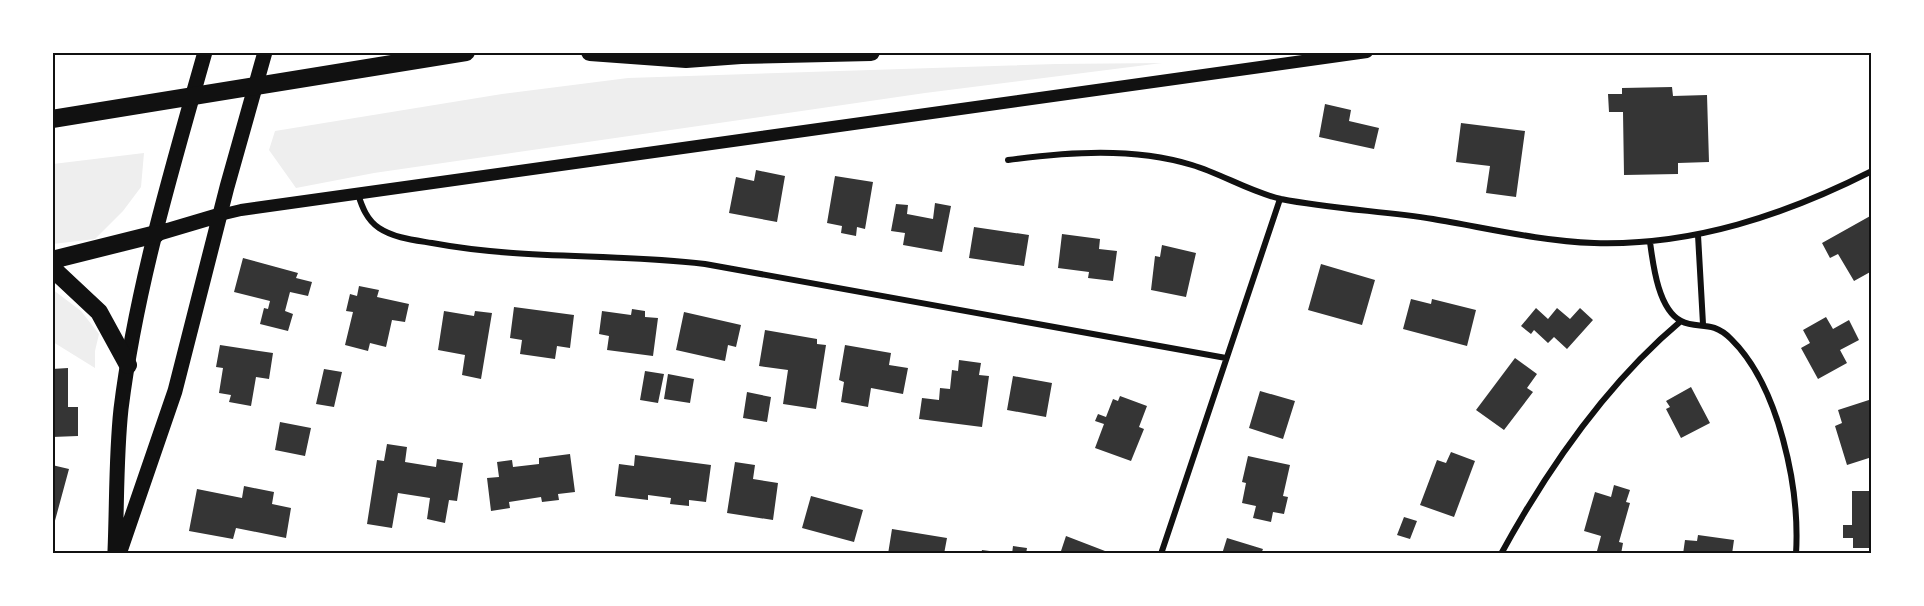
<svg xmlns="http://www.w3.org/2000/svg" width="1924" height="606" font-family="'PT Sans Narrow',sans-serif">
  <rect width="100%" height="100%" fill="#fff"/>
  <path fill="#eee" d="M1162,63L925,93L374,173L296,188L269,150L275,131L502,94L628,78L1056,64Z
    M144,153L141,187L123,211L95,239L53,244V164Z
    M52,289L81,311L99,334L95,351V368L53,342Z"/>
  <path fill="#353535" d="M1672,87L1673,96L1707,95L1709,162L1678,163V174L1624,175L1623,112H1609L1608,94H1622V88Z
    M1325,104L1351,110L1349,121L1379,128L1374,149L1319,137Z
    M1461,123L1525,131L1516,197L1486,193L1490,166L1456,162Z
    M756,170L785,176L777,222L729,213L736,177L754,181Z
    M835,176L873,182L865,229L857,227L856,236L841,233L842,226L827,223Z
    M935,203L951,206L942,252L903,245L905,233L891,231L896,204L908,205L907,214L933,219Z
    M1872,215V271L1854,281L1838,254L1830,258L1822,243Z
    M974,227L1029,235L1024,266L969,258Z
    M1062,234L1100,239L1099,249L1117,251L1113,281L1088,278L1089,272L1058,268Z
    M1162,245L1196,253L1186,297L1151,290L1155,256L1160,257Z
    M243,258L298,273L296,278L312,282L308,296L290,292L285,311L293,314L288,331L260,324L264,308L268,309L270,301L234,292Z
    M1321,264L1375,280L1362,325L1308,310Z
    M359,286L379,290L377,297L409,304L405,322L392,320L386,347L370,343L368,351L345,345L353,312L346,311L350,294L357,296Z
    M1411,299L1431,304L1432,299L1476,310L1467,346L1403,329Z
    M514,307L574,315L570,348L557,346L555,359L520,354L522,340L510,338Z
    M1536,308L1548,319L1557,308L1570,319L1580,308L1593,320L1567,349L1554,337L1548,343L1534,330L1531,334L1521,326Z
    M632,309L645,311V317L658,318L653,356L607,350L609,336L599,334L602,311L631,315Z
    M444,311L474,316L475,311L492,313L481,379L462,375L465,355L438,350Z
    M684,312L741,325L736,347L728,345L725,361L676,350Z
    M1826,317L1833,329L1849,320L1859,340L1840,350L1847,363L1818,379L1801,348L1810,343L1803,330Z
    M765,330L817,339V344L826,345L816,409L783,404L788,370L759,366Z
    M220,345L273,353L269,379L256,377L251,406L229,402L231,395L219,393L223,368L216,367Z
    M845,345L891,353L889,365L908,368L903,394L871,388L868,407L841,402L844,382L839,380Z
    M1515,358L1537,374L1527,388L1533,392L1504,430L1476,410Z
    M959,360L981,363L979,375L989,376L982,427L919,419L922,398L939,400L940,388L950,389L952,370L958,371Z
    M68,368V407H78V436L52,437V369Z
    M324,369L342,372L334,407L316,404Z
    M645,371L664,374L658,403L640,400Z
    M668,374L694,379L690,403L664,399Z
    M1013,376L1052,383L1046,417L1007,410Z
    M1691,387L1710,423L1681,438L1666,409L1670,407L1666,401Z
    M1260,391L1295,401L1283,439L1249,428Z
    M747,392L771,397L767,422L743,418Z
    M1120,396L1147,406L1139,427L1144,429L1131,461L1095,448L1104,424L1095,421L1098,414L1106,417L1113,399L1118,401Z
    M1872,399V457L1847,465L1835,426L1842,423L1838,410Z
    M280,422L311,428L305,456L275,450Z
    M387,444L407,447L405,462L436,467L437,459L463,463L457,501L449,500L445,523L427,519L430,498L398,493L392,528L367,524L377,460L384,461Z
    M1451,452L1475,461L1454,517L1420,505L1437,460L1446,463Z
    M570,454L575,492L558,494L559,500L542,502L541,497L509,502L510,508L491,511L487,478L499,477L497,462L512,460L513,467L539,464V458Z
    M635,455L711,465L706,502L689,500V506L670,504L671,498L648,495V500L615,496L619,464L634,466Z
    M1248,456L1290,465L1283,496L1288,497L1284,514L1273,512L1271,522L1253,518L1256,506L1242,503L1246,483L1242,482Z
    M735,462L755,465L753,479L778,483L773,520L727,513Z
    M52,465L69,469L53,528H52Z
    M1614,485L1630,490L1626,502L1630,503L1619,542L1623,543L1621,554H1605L1597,551L1601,536L1584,531L1595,492L1611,497Z
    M244,486L274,492L272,504L291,508L286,538L236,528L233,539L189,531L197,489L242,498Z
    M1852,491H1872V548H1853V538H1843V525H1852Z
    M811,496L863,510L854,542L802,528Z
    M1404,517L1417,521L1410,539L1397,535Z
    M892,529L947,538L944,554H888Z
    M1698,535L1734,540L1732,554H1683L1685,540L1697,541Z
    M1066,536L1105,551L1104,554H1060Z
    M1227,538L1263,549L1261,554H1222Z
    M1013,546L1027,548L1026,554H1012Z
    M982,550L997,552V554H981Z"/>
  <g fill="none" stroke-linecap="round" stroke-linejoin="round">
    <path stroke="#111" stroke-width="6" d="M1008,160C1068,152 1133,147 1192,165C1222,174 1250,192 1281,199C1331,209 1383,211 1433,219C1487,228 1540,241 1594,243C1693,246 1785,215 1872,171
      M358,194C362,207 367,220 379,228C394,238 414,240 432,243C522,260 614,253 705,264L1226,358
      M1698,235L1703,324
      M1650,242C1653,264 1658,309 1681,321C1698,330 1711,319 1731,339C1779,386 1800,488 1796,554
      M1161,554L1280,199
      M1501,554C1548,468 1606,384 1681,321"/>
    <path stroke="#111" stroke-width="12" d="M220,215L241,210L1367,52"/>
    <path stroke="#111" stroke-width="15" d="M156,234L220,215
      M115,551C117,503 116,455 121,409C136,288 172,169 205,52
      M119,554L175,391L227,187L265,52"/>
    <path stroke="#111" stroke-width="18" d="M590,52L686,59L741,55L871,52
      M52,119L466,52
      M52,260L156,234
      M52,268L99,312L128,365"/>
  </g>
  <rect width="1924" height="606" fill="none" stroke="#ffffff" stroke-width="108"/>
  <rect x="54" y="54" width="1816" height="498" fill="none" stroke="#111" stroke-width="2"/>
</svg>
